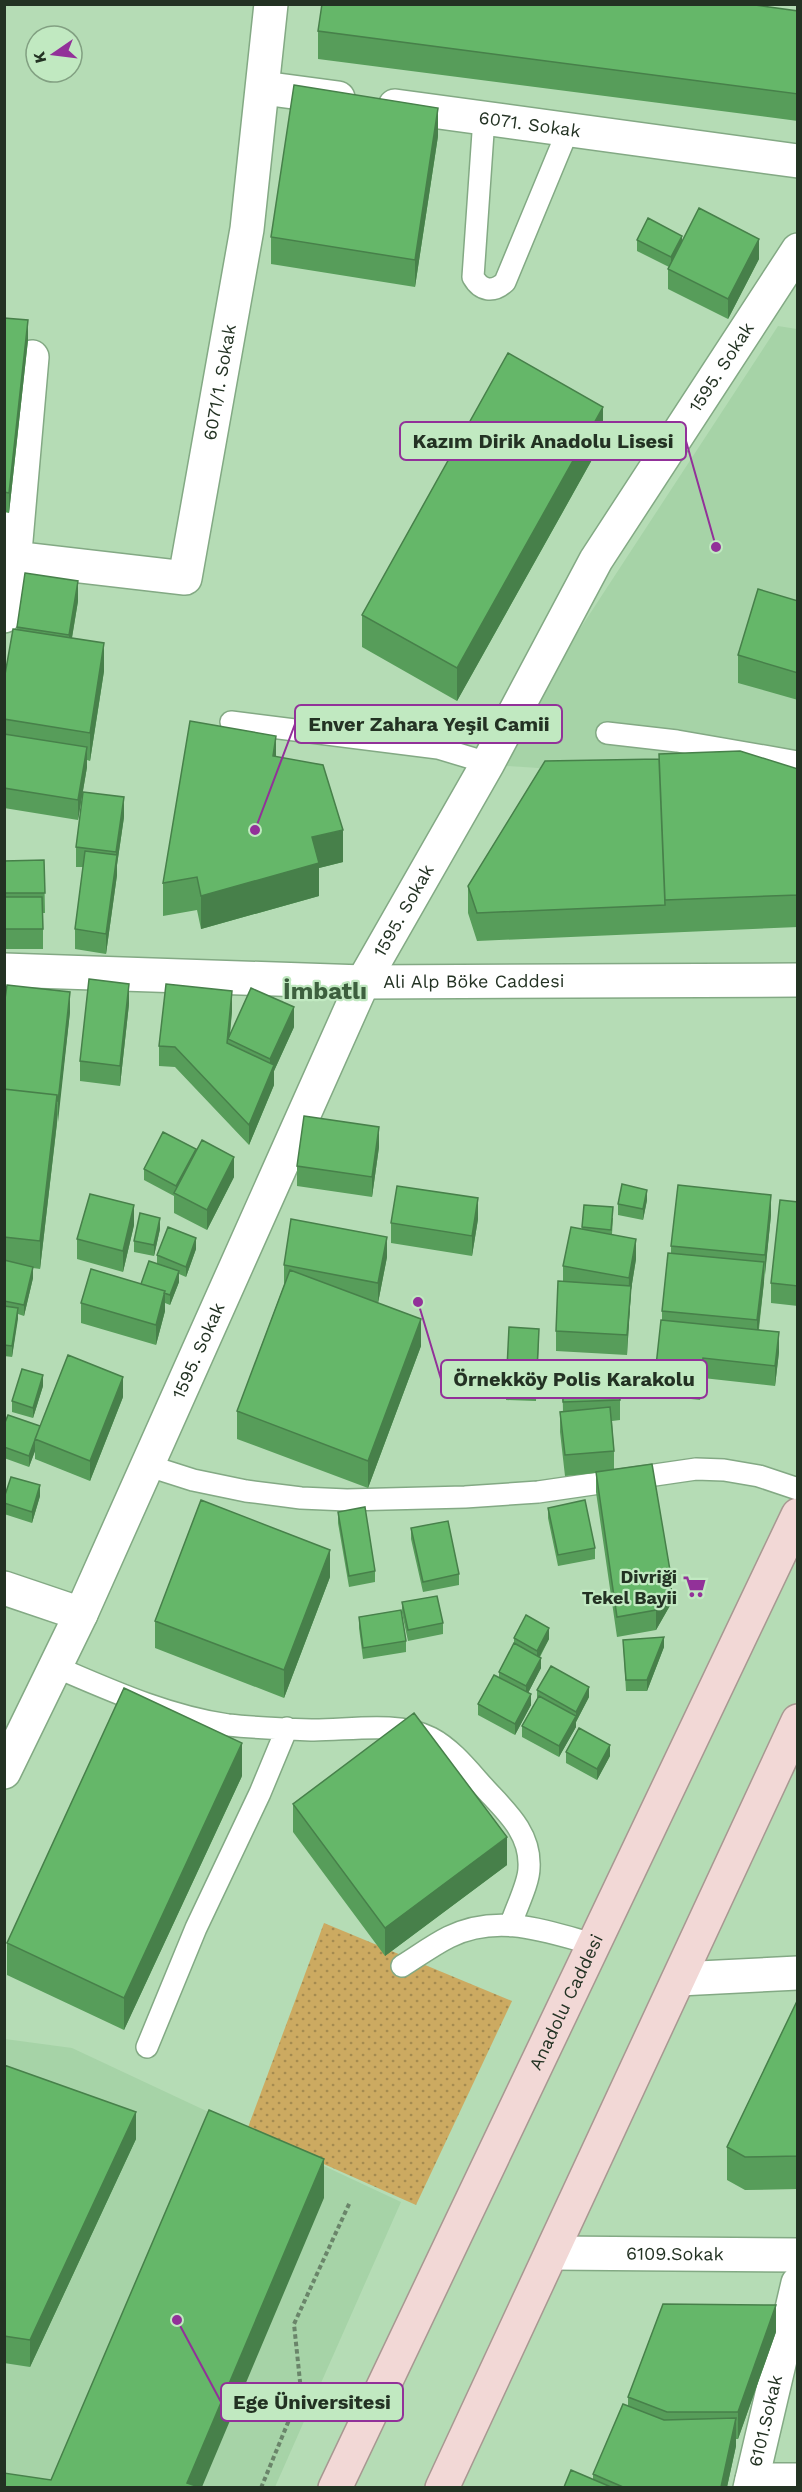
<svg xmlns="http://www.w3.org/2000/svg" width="802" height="2492" font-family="'Work Sans',sans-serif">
  <defs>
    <pattern id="green-dots" width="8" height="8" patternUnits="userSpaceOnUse" patternTransform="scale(1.5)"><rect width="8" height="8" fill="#ccaa61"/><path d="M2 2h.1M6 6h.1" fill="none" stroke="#a58b50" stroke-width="1.8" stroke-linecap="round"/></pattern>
  </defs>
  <rect width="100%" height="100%" fill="#b5dcb5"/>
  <path fill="#a6d3a7" d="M778,326L797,329V785L491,765Z
    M5,2039L72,2048L401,2202L275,2487L5,2488Z"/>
  <path fill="url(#green-dots)" d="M324,1923L512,2001L416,2205L247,2130Z"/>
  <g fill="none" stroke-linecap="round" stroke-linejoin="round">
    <defs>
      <path id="service" d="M484,118L473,277C481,291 493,293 505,282L568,130
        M231,722L438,748L488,763
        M607,733L677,741L798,762
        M146,1465L193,1480L246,1491L301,1498L347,1500L465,1497L538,1492L696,1469L724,1470L759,1476L798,1489
        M56,1667C112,1691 167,1716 228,1725C256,1728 286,1729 314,1730C350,1730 398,1721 431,1738C454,1750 472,1775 490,1794C510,1815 531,1836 529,1868C529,1883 516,1908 511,1924
        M402,1966C418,1956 433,1945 449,1937C498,1913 545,1931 593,1944
        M147,2047L196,1928L260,1793L287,1728"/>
      <g id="minor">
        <path d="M263,88L338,98"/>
        <path id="s1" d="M395,106L798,161"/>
        <path id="s2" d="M4,557L185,578L247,229L271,4"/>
        <path d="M4,616L15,552L32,357"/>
        <path id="s3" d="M4,970L363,982L798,980"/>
        <path d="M4,1588L81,1614"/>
        <path id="s4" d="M4,1772L81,1614L363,982L488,763L596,560L798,250"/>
        <path d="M679,1979L798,1973"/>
        <path id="s5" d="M552,2253L798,2255"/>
        <path d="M752,2480H798"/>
        <path id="s6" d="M750,2488L798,2283"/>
      </g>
      <g id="trunk">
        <path id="s7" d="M335,2488L798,1515"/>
        <path d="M442,2488L798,1721"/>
      </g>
    </defs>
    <use href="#service" stroke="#83a984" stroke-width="24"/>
    <use href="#minor" stroke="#83a984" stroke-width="36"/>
    <use href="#trunk" stroke="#a79891" stroke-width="36"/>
    <path stroke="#6a856a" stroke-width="4" stroke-dasharray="4.5 3" stroke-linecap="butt" d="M261,2488L301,2391L294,2324L350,2202"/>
    <use href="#service" stroke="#fff" stroke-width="21"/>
    <use href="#minor" stroke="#fff" stroke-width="33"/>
    <use href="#trunk" stroke="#f2d8d6" stroke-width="33"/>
  </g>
  <path fill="#579d5a" d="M798,11V121L318,59V31Z
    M438,136L415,287L271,264V237Z
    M637,240L682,241L759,259L728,319L668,289V269L669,267L637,251Z
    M4,318L28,340L9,513L4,512Z
    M603,440L457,701L362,647V615Z
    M78,601L72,638L104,671L90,761L87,760V767L78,820L4,808V680L17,627Z
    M798,601V700L738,683V655Z
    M276,756L343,862L319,868V896L201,929L197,910L163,916V883Z
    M798,769V927L477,941L468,913V886Z
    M124,817L117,865V875L106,954L75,949V929L83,867H76V847Z
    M44,860L45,913H43V949H4V861Z
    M129,1004L120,1086L80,1081V1061Z
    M4,1006L70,1012L40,1269L33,1268V1278L24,1316L18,1314L12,1357L4,1356Z
    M232,1011L230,1036L294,1027L274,1071V1085L249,1145L175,1067L159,1066V1046Z
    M379,1147L372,1197L297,1186V1166Z
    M196,1152L234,1177L207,1230L174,1213V1196L144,1180V1169Z
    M647,1200L643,1220L618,1215V1204Z
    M798,1202V1306L771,1303V1283Z
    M584,1205L613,1218L612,1234L636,1259L631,1290L627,1355L556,1351V1331L563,1282V1266L582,1229Z
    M771,1215L759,1329L779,1352L775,1386L703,1378L700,1400L655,1395V1375L662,1320V1311L671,1253V1246Z
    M478,1219L472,1256L391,1243V1223Z
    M134,1225L123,1272L77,1259V1239Z
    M160,1229L154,1256L134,1252V1241Z
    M196,1249L186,1277L179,1274V1282L170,1305L165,1303V1311L156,1345L81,1323V1303L141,1284L157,1263V1255Z
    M387,1257L378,1303L421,1346L368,1488L237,1439V1411L284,1285V1265Z
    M539,1340L536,1401L506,1400V1389Z
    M562,1365L620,1400V1420L612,1421L614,1451V1469L672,1602L656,1630L617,1637L596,1492V1473L565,1476L560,1432V1412H563Z
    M43,1386L33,1418L12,1412V1401Z
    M123,1397L90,1481L35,1459V1451L29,1467L4,1458V1425L40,1426Z
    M40,1496L32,1523L4,1514V1498Z
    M548,1508L595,1548V1559L558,1566L548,1518Z
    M338,1512L375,1571V1582L349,1587L338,1523Z
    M411,1528L459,1574V1585L423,1592L411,1539Z
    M330,1577L284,1698L155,1648V1621Z
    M402,1602L443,1623V1634L408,1641L402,1613Z
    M359,1617L406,1641V1652L363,1659L359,1628Z
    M514,1638L549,1639L540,1657L541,1668L528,1693L531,1705L515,1735L478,1715V1704L499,1678V1672L514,1645Z
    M623,1640L664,1647L647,1691H626Z
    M537,1690L589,1697L576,1722V1727L559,1757L522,1737V1726L537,1699Z
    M566,1752L610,1756L597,1780L566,1763Z
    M242,1776L124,2030L7,1975V1943Z
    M293,1804L507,1865L385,1956L293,1832Z
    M798,1999V2189L745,2190L727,2180V2147Z
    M4,2065L136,2139L30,2367L4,2363Z
    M776,2332L738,2439H736V2446L727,2487H564L593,2480V2474L628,2406V2397Z"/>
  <path fill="#47804a" d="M438,108V136L415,287V260Z
    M682,236V247L671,268V257Z
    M759,239V259L728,319V299Z
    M28,320V340L9,513V493Z
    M603,407V440L457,701V668Z
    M78,581V601L69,655V635Z
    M104,643V671L90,761V733Z
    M276,736V768L273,756Z
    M87,747V767L78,820V800Z
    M124,797V817L117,865V875L106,954V934L116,861V852Z
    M343,830V862L319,868V896L201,929V896L312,837Z
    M129,984V1004L120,1086V1066Z
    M232,991V1011L229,1040L228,1039V1050L227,1043Z
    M70,992V1012L58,1122V1102Z
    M294,1007V1027L274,1071V1085L249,1145V1125L270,1074V1059Z
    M57,1095V1122L40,1269V1241Z
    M379,1127V1147L372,1197V1177Z
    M196,1149V1159L176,1194V1186Z
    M234,1157V1177L207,1230V1210Z
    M647,1190V1200L643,1220V1209Z
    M771,1195V1215L765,1275V1255Z
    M478,1198V1219L472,1256V1236Z
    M134,1205V1225L123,1272V1251Z
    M160,1218V1229L154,1256V1245Z
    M387,1237V1257L378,1303V1283Z
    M196,1238V1249L186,1277V1267Z
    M636,1239V1259L631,1290L627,1355L629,1278Z
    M764,1262V1282L757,1341V1320Z
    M33,1267V1278L24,1316V1305Z
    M179,1271V1282L170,1305V1295Z
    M165,1291V1311L156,1345V1325Z
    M18,1308V1319L12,1357V1346Z
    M421,1319V1346L368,1488V1461Z
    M779,1332V1352L775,1386V1366Z
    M703,1358V1378L700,1400V1380Z
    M43,1375V1386L33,1418V1408Z
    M123,1377V1397L90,1481V1461Z
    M35,1440V1451L29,1467V1456Z
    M40,1485V1496L32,1523V1512Z
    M330,1550V1577L284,1698V1670Z
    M672,1582V1602L656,1630V1610Z
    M549,1628V1639L537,1661V1651Z
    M664,1637V1647L647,1691V1680Z
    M541,1658V1668L526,1697V1686Z
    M589,1687V1697L576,1722V1712Z
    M531,1694V1705L515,1735V1724Z
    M576,1716V1727L559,1757V1746Z
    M242,1743V1776L124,2030V1998Z
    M610,1745V1756L597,1780V1769Z
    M507,1837V1865L385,1956V1928Z
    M136,2112V2139L30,2367V2340Z
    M324,2159V2198L202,2487H187V2483Z
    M776,2305V2332L738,2439V2412Z
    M736,2418V2446L727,2487H721Z"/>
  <path fill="#65b769" stroke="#47804a" stroke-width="1.5" d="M322,4H748L798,11V94L318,31Z
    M294,85L438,108L415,260L271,237Z
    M699,208L759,239L728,299L668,269Z
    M648,218L682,236L671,257L637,240Z
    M4,318L28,320L9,493L4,492Z
    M508,353L603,407L457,668L362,615Z
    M25,573L78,581L69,635L17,627Z
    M758,589L798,601V673L738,655Z
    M13,629L104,643L90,733L4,719V680Z
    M190,721L276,736L273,756L323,765L343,830L312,837L319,863L201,896L197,877L163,883Z
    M4,734L87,747L78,800L4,788Z
    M740,751L798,769V895L665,900L659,754Z
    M659,759L665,905L477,913L468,886L545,761Z
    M83,792L124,797L116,852L76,847Z
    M85,851L117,855L106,934L75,929Z
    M44,860L45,893H4V861Z
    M4,897H42L43,929H4Z
    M89,979L129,984L120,1066L80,1061Z
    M166,984L232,991L227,1043L274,1065L249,1125L175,1047L159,1046Z
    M7,985L70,992L58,1102L57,1095L4,1089V1006Z
    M251,988L294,1007L270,1059L228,1039Z
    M4,1089L57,1095L40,1241L4,1237Z
    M304,1116L379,1127L372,1177L297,1166Z
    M163,1132L196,1149L176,1186L144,1169Z
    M202,1140L234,1157L207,1210L174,1193Z
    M622,1184L647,1190L643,1209L618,1204Z
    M678,1185L771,1195L765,1255L671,1246Z
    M397,1186L478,1198L472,1236L391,1223Z
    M90,1194L134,1205L123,1251L77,1239Z
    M780,1200L798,1202V1286L771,1283Z
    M584,1205L613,1207L611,1230L582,1227Z
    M140,1213L160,1218L154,1245L134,1241Z
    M291,1219L387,1237L378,1283L284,1265Z
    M168,1227L196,1238L186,1267L157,1255Z
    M571,1227L636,1239L629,1278L563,1266Z
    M668,1253L764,1262L757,1320L662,1311Z
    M4,1260L33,1267L24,1305L4,1301Z
    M149,1261L179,1271L170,1295L164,1293L165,1291L141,1284Z
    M91,1269L165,1291L156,1325L81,1303Z
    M290,1270L421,1319L368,1461L237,1411Z
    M558,1281L631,1286L627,1335L556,1331Z
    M4,1306L18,1308L12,1346L4,1345Z
    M661,1320L779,1332L775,1366L703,1358L700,1380L655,1375Z
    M509,1327L539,1329L536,1391L506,1389Z
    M68,1355L123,1377L90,1461L35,1439Z
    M619,1363L620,1400L563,1402L562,1365Z
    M22,1369L43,1375L33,1408L12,1401Z
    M610,1407L614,1451L565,1455L560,1412Z
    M8,1415L40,1426L29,1456L4,1447V1425Z
    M652,1464L672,1582L656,1610L617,1617L596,1472Z
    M11,1477L40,1485L32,1512L4,1503V1498Z
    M201,1500L330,1550L284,1670L155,1621Z
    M585,1500L595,1548L558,1555L548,1508Z
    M365,1507L375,1571L349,1576L338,1512Z
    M448,1521L459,1574L423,1582L411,1528Z
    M437,1596L443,1623L408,1630L402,1602Z
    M401,1610L406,1641L363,1648L359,1617Z
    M526,1615L549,1628L537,1651L514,1638Z
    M664,1637L647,1680H626L623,1640Z
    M514,1643L541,1658L526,1686L499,1672Z
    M551,1666L589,1687L576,1712L537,1690Z
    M494,1675L531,1694L515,1724L478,1704Z
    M124,1688L242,1743L124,1998L7,1943Z
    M539,1696L576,1716L559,1746L522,1726Z
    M414,1713L507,1837L385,1928L293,1804Z
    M579,1728L610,1745L597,1769L566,1752Z
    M798,1999V2156L745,2157L727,2147Z
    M4,2065L136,2112L30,2340L4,2336Z
    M209,2110L324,2159L187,2483L199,2487H4V2473L51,2480Z
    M663,2304L776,2305L738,2412H667L628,2397Z
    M623,2404L664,2420L736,2418L721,2487H623L593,2474Z
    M571,2470L611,2487H564Z"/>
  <defs>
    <symbol id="supermarket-bare" viewBox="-9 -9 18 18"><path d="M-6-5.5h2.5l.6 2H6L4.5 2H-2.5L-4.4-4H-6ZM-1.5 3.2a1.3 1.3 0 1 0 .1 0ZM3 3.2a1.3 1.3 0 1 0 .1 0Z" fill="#923199" stroke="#c1e9c1" stroke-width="2.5" paint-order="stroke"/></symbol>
  </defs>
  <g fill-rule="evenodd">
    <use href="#supermarket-bare" x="678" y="1570" width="33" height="33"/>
  </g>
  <g text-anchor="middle" stroke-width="4.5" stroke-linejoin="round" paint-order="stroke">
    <g font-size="18" fill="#233223" stroke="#c1e9c1">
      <text dy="6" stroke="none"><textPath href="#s1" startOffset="136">6071. Sokak</textPath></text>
      <text dy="6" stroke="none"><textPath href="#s4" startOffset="1580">1595. Sokak</textPath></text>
      <text dy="6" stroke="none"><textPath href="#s2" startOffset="381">6071/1. Sokak</textPath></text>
      <text dy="6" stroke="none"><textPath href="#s4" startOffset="950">1595. Sokak</textPath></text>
      <text dy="6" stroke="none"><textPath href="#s3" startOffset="470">Ali Alp Böke Caddesi</textPath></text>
      <text dy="6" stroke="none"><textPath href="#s4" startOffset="464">1595. Sokak</textPath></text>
      <text dy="6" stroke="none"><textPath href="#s7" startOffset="538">Anadolu Caddesi</textPath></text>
      <text dy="6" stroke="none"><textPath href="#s5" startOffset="123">6109.Sokak</textPath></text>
      <text dy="6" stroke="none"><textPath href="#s6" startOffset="69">6101.Sokak</textPath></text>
    </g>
    <g font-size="18" font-weight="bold" fill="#233223" stroke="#c1e9c1" text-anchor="end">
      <text x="677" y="1583">Divriği<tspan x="677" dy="21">Tekel Bayii</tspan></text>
    </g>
    <g font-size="24" font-weight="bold" fill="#3d603e" stroke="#c1e9c1">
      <text x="325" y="999">İmbatlı</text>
    </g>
  </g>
  <path fill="none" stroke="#923199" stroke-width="2" d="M716 547L686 441M255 830L295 724M418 1302L441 1379M177 2320L221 2402"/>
  <g fill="#923199" stroke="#c1e9c1" stroke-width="2">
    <circle cx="716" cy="547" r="6"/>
    <circle cx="255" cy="830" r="6"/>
    <circle cx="418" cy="1302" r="6"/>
    <circle cx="177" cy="2320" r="6"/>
  </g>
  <g fill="#c1e9c1" stroke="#923199" stroke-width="2">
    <rect x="400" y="422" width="286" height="38" rx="6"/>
    <rect x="295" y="705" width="267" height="38" rx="6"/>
    <rect x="441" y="1360" width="266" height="38" rx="6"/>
    <rect x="221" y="2383" width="182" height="38" rx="6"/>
  </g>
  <g font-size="20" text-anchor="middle" font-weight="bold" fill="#233223">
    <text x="543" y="448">Kazım Dirik Anadolu Lisesi</text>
    <text x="429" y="731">Enver Zahara Yeşil Camii</text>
    <text x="574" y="1386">Örnekköy Polis Karakolu</text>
    <text x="312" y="2409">Ege Üniversitesi</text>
  </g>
  <rect width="802" height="2492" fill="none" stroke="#233223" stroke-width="12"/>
  <g transform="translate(54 54) rotate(256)"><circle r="28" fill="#c1e9c1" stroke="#82a082" stroke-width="1.5"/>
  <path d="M0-4.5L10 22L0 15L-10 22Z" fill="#923199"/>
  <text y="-9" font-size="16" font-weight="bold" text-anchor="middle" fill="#233223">K</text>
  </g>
</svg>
